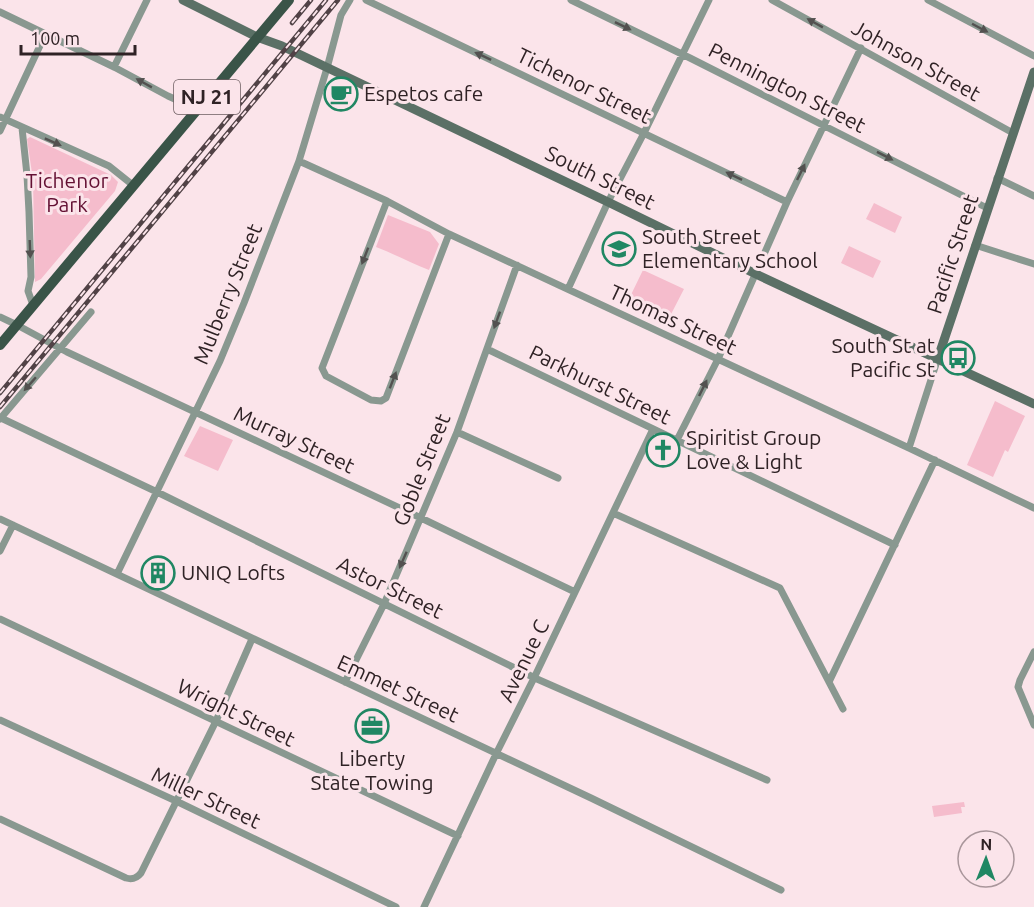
<svg xmlns="http://www.w3.org/2000/svg" width="1034" height="907" font-family="Ubuntu,sans-serif">
  <rect width="100%" height="100%" fill="#fbe4ea"/>
  <path fill="#f5bccc" d="M30,137L111,175L118,182L115,191L41,279L35,282L33,180L27,139Z
    M874,203L902,217L895,233L866,219Z
    M388,215L430,232L439,244L429,270C411,263 394,254 376,247Z
    M849,246L881,261L873,278L841,263Z
    M643,270L684,289L667,322L627,303Z
    M995,401L1025,416L1008,452L1005,450L993,477L967,465Z
    M200,426L233,440L218,471L184,456Z
    M964,802L965,807H961L962,813L934,817L932,806Z"/>
  <g fill="none" stroke-linecap="round" stroke-linejoin="round">
    <path stroke="#899890" stroke-width="7" d="M366,0L787,202
      M571,0L690,58L987,208
      M772,0L1013,133
      M928,0L1034,56
      M0,12L114,67L168,96L197,109
      M114,67L147,0
      M0,117L109,166L134,186
      M22,128L27,175L29,212L31,277L28,291L33,305
      M0,131L45,35
      M299,161L387,201L449,234L909,448L1034,508
      M997,178L1034,196
      M387,201L322,368L326,376L371,400L381,401L386,398L449,234
      M975,245L1034,264
      M568,289L608,202L644,133L709,0
      M0,317L17,325L67,352L421,518L575,592
      M487,349L895,545
      M1,418L157,492L537,679L767,780
      M0,419L91,312
      M457,432L558,478
      M677,440L718,359L787,202L861,48
      M909,448L938,358
      M613,513L780,588L843,709
      M0,519L591,798L781,890
      M0,551L13,525
      M117,574L220,361L244,303L299,161L327,68L341,15L350,0
      M0,619L458,836
      M1034,652L1020,680L1018,687L1034,725
      M345,682L384,604L457,432L517,265
      M829,682L935,460
      M0,720L176,801L396,907
      M0,819L126,878C133,880 137,878 141,873L216,721L252,639
      M424,907L496,754L534,678L653,429"/>
    <path stroke="#5b7066" stroke-width="9" d="M183,0L257,37L282,46L608,202L760,276L1034,404
      M938,358L1034,72"/>
    <path stroke="#3a5448" stroke-width="10" d="M0,345L289,0"/>
    <defs>
      <path id="rail" d="M292,23L311,0
        M0,393L326,0
        M0,407L338,0"/>
    </defs>
    <use href="#rail" stroke="#514246" stroke-width="4.5"/>
    <use href="#rail" stroke="#fbe4ea" stroke-width="2" stroke-dasharray="7" stroke-linecap="butt"/>
  </g>
  <defs><path id="oneway-solid" d="M-6-.8H1V-3.2L6.5 0L1 3.2V.8H-6Z" transform="scale(1.5)"/></defs>
  <g fill="#535150">
    <use href="#oneway-solid" transform="translate(815 23) rotate(-151)"/>
    <use href="#oneway-solid" transform="translate(623 26) rotate(26)"/>
    <use href="#oneway-solid" transform="translate(980 28) rotate(28)"/>
    <use href="#oneway-solid" transform="translate(483 56) rotate(-155)"/>
    <use href="#oneway-solid" transform="translate(144 83) rotate(-151)"/>
    <use href="#oneway-solid" transform="translate(53 142) rotate(24)"/>
    <use href="#oneway-solid" transform="translate(885 156) rotate(27)"/>
    <use href="#oneway-solid" transform="translate(801 172) rotate(-64)"/>
    <use href="#oneway-solid" transform="translate(734 176) rotate(-154)"/>
    <use href="#oneway-solid" transform="translate(30 249) rotate(88)"/>
    <use href="#oneway-solid" transform="translate(365 256) rotate(111)"/>
    <use href="#oneway-solid" transform="translate(497 320) rotate(110)"/>
    <use href="#oneway-solid" transform="translate(393 380) rotate(-69)"/>
    <use href="#oneway-solid" transform="translate(30 384) rotate(131)"/>
    <use href="#oneway-solid" transform="translate(703 388) rotate(-64)"/>
    <use href="#oneway-solid" transform="translate(403 560) rotate(114)"/>
  </g>
  <defs>
    <symbol id="cafe-ring" viewBox="-11 -11 22 22"><circle r="9.5" fill="#fbe4ea" stroke="#208763" stroke-width="1.5"/><path d="M-5.5-4.5H6V0H3Q3 3.5 0 3.5H-2.5Q-5.5 3.5-5.5 0ZM3-3.2v2h1.7v-2ZM-6 4.5H4V6H-6Z" fill="#208763"/></symbol>
    <symbol id="school-ring" viewBox="-11 -11 22 22"><circle r="9.5" fill="#fbe4ea" stroke="#208763" stroke-width="1.5"/><path d="M0-5L7-2L0 1L-7-2ZM-4 1L0 2.5L4 1V4Q0 6-4 4Z" fill="#208763"/></symbol>
    <symbol id="bus-ring" viewBox="-11 -11 22 22"><circle r="9.5" fill="#fbe4ea" stroke="#208763" stroke-width="1.5"/><path d="M-5-6H5V4H4V6H2V4H-2V6H-4V4H-5ZM-3.5-4V0h7V-4ZM-3.5 1.2v1.5H-2V1.2ZM2 1.2v1.5H3.5V1.2Z" fill="#208763"/></symbol>
    <symbol id="church-ring" viewBox="-11 -11 22 22"><circle r="9.5" fill="#fbe4ea" stroke="#208763" stroke-width="1.5"/><path d="M-1.2-6h2.4v3.5h3.3v2.4h-3.3V6h-2.4V-.1h-3.3v-2.4h3.3Z" fill="#208763"/></symbol>
    <symbol id="building-ring" viewBox="-11 -11 22 22"><circle r="9.5" fill="#fbe4ea" stroke="#208763" stroke-width="1.5"/><path d="M-4-6H4V6H1V3H-1V6H-4ZM-2.5-4.3h1.7v1.8h-1.7ZM.8-4.3h1.7v1.8H.8ZM-2.5-1h1.7V.8h-1.7ZM.8-1h1.7V.8H.8Z" fill="#208763"/></symbol>
    <symbol id="office-ring" viewBox="-11 -11 22 22"><circle r="9.5" fill="#fbe4ea" stroke="#208763" stroke-width="1.5"/><path d="M-6-3h4V-5.5h4V-3h4V5H-6ZM-1-4.5V-3h2v-1.5ZM-6 0V1H6V0Z" fill="#208763"/></symbol>
  </defs>
  <g fill-rule="evenodd">
    <use href="#cafe-ring" x="322" y="75" width="38" height="38"/>
    <use href="#school-ring" x="600" y="230" width="38" height="38"/>
    <use href="#bus-ring" x="939" y="339" width="38" height="38"/>
    <use href="#church-ring" x="644" y="431" width="38" height="38"/>
    <use href="#building-ring" x="139" y="554" width="38" height="38"/>
    <use href="#office-ring" x="353" y="707" width="38" height="38"/>
  </g>
  <g text-anchor="middle" stroke-width="6" stroke-linejoin="round" paint-order="stroke">
    <rect fill="#fbe4ea" stroke="#6c5c60" stroke-width="1.5" x="174" y="80" width="66" height="34" rx="4.5"/>
    <g font-size="20" font-weight="bold" fill="#2f2225">
      <text x="207" y="104">NJ 21</text>
    </g>
    <g font-size="21" fill="#2f2225" stroke="#fbe4ea">
      <text transform="translate(916 61) rotate(29)" y="7">Johnson Street</text>
      <text transform="translate(584 86) rotate(26)" y="7">Tichenor Street</text>
      <text transform="translate(787 88) rotate(27)" y="7">Pennington Street</text>
      <text transform="translate(600 178) rotate(26)" y="7">South Street</text>
      <text transform="translate(953 254) rotate(-72)" y="7">Pacific Street</text>
      <text transform="translate(228 294) rotate(-68)" y="7">Mulberry Street</text>
      <text transform="translate(673 320) rotate(25)" y="7">Thomas Street</text>
      <text transform="translate(600 385) rotate(26)" y="7">Parkhurst Street</text>
      <text transform="translate(294 440) rotate(25)" y="7">Murray Street</text>
      <text transform="translate(422 470) rotate(-68)" y="7">Goble Street</text>
      <text transform="translate(390 588) rotate(26)" y="7">Astor Street</text>
      <text transform="translate(524 661) rotate(-64)" y="7">Avenue C</text>
      <text transform="translate(398 689) rotate(25)" y="7">Emmet Street</text>
      <text transform="translate(236 713) rotate(26)" y="7">Wright Street</text>
      <text transform="translate(206 798) rotate(25)" y="7">Miller Street</text>
    </g>
    <g font-size="21" fill="#2f2225" stroke="#fbe4ea" text-anchor="start">
      <text x="364" y="101">Espetos cafe</text>
      <text x="642" y="244">South Street<tspan x="642" dy="24">Elementary School</tspan></text>
      <text x="935" y="353" text-anchor="end">South St at<tspan x="935" dy="24">Pacific St</tspan></text>
      <text x="686" y="445">Spiritist Group<tspan x="686" dy="24">Love &amp; Light</tspan></text>
      <text x="181" y="580">UNIQ Lofts</text>
      <text x="372" y="766" text-anchor="middle">Liberty<tspan x="372" dy="24">State Towing</tspan></text>
    </g>
    <g font-size="21" fill="#631033" stroke="#fbe4ea">
      <text x="67" y="188">Tichenor<tspan x="67" dy="24">Park</tspan></text>
    </g>
  </g>
  <g transform="translate(986 859) rotate(1)"><circle r="28" fill="#fbe4ea" stroke="#a9969b" stroke-width="1.5"/>
  <path d="M0-4.5L10 22L0 15L-10 22Z" fill="#208763"/>
  <text y="-9" font-size="16" font-weight="bold" text-anchor="middle" fill="#2f2225">N</text>
  </g>
  <path d="M21 45v9h114v-9" fill="none" stroke="#2f2225" stroke-width="3"/>
  <text x="30" y="45" font-size="18" fill="#2f2225" stroke="#fbe4ea" stroke-width="4.5" paint-order="stroke">100 m</text>
</svg>
